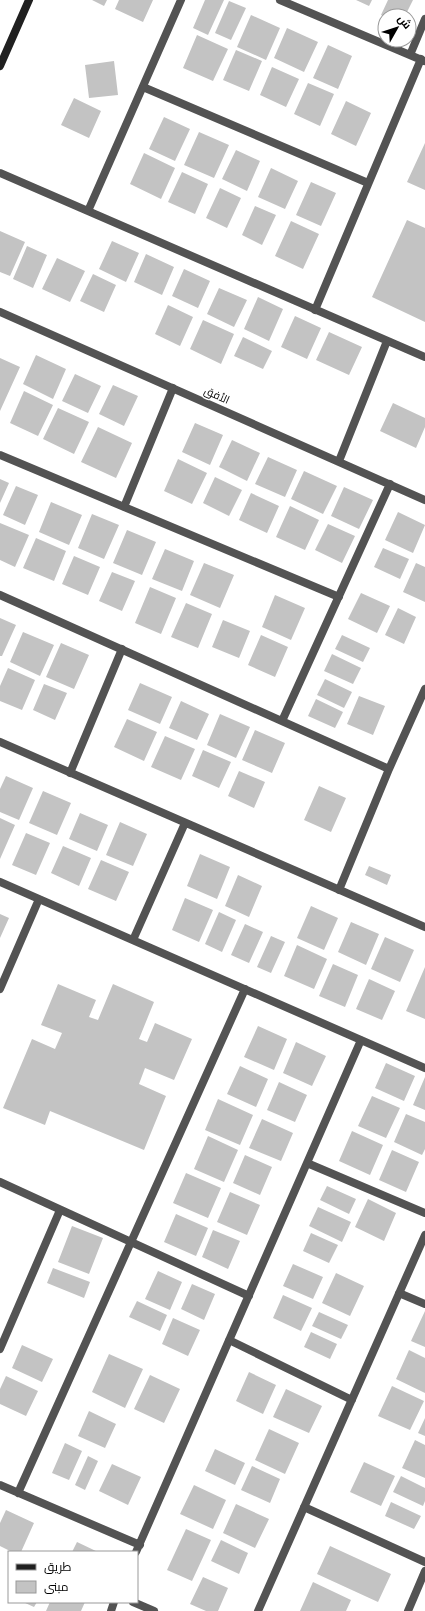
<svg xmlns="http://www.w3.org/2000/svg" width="425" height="1611" font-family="Inter,Cairo,sans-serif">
  <rect width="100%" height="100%" fill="#fff"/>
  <path fill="#c3c3c3" d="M92,0H107L104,6Z
    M119,0H153L143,22L115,9Z
    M205,0H224L208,35L193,28Z
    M356,0H372L369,6Z
    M388,0H413L405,16L385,17L381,15Z
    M229,1L246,8L231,40L215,33Z
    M251,15L280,28L266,60L237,47Z
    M287,28L318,42L304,72L274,58Z
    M197,35L228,49L213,81L183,68Z
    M328,45L352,56L338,89L313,78Z
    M236,50L262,61L249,91L223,80Z
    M114,61L118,95L89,98L85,65Z
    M272,67L299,79L286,107L260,95Z
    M308,83L334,94L320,126L294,114Z
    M74,98L101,111L89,138L61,125Z
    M346,101L371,113L356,146L331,134Z
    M164,117L190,129L175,161L149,149Z
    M199,132L229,145L214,178L184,165Z
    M425,143V190L407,182Z
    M236,150L260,161L247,191L222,179Z
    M144,153L175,168L161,199L130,184Z
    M271,168L298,181L285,209L258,197Z
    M182,172L208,184L195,214L168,202Z
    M311,182L336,193L321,226L296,215Z
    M220,188L241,198L227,228L206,218Z
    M255,206L276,215L262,245L242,235Z
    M407,220L425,228V322L372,297Z
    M291,221L319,234L303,269L275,256Z
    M0,231L25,242L10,276L0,272Z
    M112,241L139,253L126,282L99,269Z
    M27,246L47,255L33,288L13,279Z
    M146,254L174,267L162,295L134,282Z
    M57,258L85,271L70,302L42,289Z
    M184,269L210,281L198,308L172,296Z
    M93,274L116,285L104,312L80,301Z
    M219,288L247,300L234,327L207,314Z
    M258,297L283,309L269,341L244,329Z
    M168,305L193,317L180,346L155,334Z
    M295,316L321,328L307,359L281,347Z
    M203,320L234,334L221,364L190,349Z
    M329,332L362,347L349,375L316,360Z
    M243,337L272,351L263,369L234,356Z
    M36,355L66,369L53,399L23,384Z
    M0,358L20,367L0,411Z
    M75,374L101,386L88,413L62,401Z
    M113,385L138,396L124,426L99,414Z
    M24,391L53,405L38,436L10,423Z
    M393,403L425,418V427L416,448L380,431Z
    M58,408L89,422L74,454L43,439Z
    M195,423L223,435L210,465L182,452Z
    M98,427L132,443L116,478L81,462Z
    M232,440L260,453L247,481L219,467Z
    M268,457L297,470L285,497L255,484Z
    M178,459L207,473L192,504L164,491Z
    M304,471L337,486L323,514L291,499Z
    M215,477L242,490L229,516L203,503Z
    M0,479L9,483L0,503Z
    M16,486L38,495L25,525L3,515Z
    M344,487L373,500L359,529L331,516Z
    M251,493L279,506L267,533L239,520Z
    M51,502L82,515L69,545L39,532Z
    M290,506L319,520L305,550L276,537Z
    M398,512L425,525L413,553L385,540Z
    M92,514L119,525L104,559L78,548Z
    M0,523L29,535L15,567L0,560Z
    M328,524L355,536L342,563L315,550Z
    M127,530L156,542L142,575L113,563Z
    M36,538L66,551L54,581L23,568Z
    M383,548L409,559L400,579L374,567Z
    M165,549L194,561L182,591L152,579Z
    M74,556L100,567L88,595L62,584Z
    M204,563L234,575L220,608L190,595Z
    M416,563L425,567V602L403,592Z
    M112,572L135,581L122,611L99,601Z
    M150,587L176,598L161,634L135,623Z
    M361,593L390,606L377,633L348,619Z
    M275,595L305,608L291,640L262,627Z
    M186,603L212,614L198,648L171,637Z
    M398,608L416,617L404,644L385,635Z
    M0,618L16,625L2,656H0Z
    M223,620L250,631L239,658L212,647Z
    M23,632L54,645L40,676L10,662Z
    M261,635L288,647L275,677L248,665Z
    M342,635L370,648L363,662L335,649Z
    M61,643L89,655L74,689L46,677Z
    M332,654L361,668L353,684L324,671Z
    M8,668L35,680L22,710L0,701V686Z
    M325,679L352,692L344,708L317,695Z
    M140,683L172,697L160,724L128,710Z
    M44,684L67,693L55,720L33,710Z
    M359,696L385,706L373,735L347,724Z
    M316,699L343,712L335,728L308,716Z
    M181,701L209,714L197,740L169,728Z
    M220,714L250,727L236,758L207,745Z
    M127,719L157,732L144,761L114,747Z
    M255,730L285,743L272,773L242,760Z
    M165,736L195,749L181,780L151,767Z
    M203,750L231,762L219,788L192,776Z
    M239,771L265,782L254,808L228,796Z
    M6,776L33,788L19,820L0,812V789Z
    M319,786L346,798L331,832L304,820Z
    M43,791L71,803L57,835L29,823Z
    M80,813L108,825L97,851L69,839Z
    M0,818L15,825L0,859Z
    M120,822L147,834L133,866L106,855Z
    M26,833L50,843L36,875L12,865Z
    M63,846L91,858L79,886L51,873Z
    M200,854L230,867L217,899L187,886Z
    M101,860L129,872L116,901L88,889Z
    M369,866L391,875L387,885L365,875Z
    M238,875L262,886L249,917L225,906Z
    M185,898L213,910L199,942L172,930Z
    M311,906L338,918L324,950L297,938Z
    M219,912L236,920L222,952L205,944Z
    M0,914L9,918L0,938Z
    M351,922L379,934L366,965L338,952Z
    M245,924L263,932L249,963L231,955Z
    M271,936L285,942L271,973L257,967Z
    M385,937L414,950L400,982L371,969Z
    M297,945L327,959L314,989L284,976Z
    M333,964L358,975L345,1007L319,996Z
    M425,967V1019L406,1011Z
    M369,979L395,991L382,1020L356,1009Z
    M58,984L96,1000L89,1017L98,1020L113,984L154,1002L139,1039L147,1042L155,1023L192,1039L174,1080L145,1068L139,1084L166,1096L144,1150L50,1111L45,1125L3,1108L32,1039L55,1049L62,1033L41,1025Z
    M258,1026L287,1039L274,1070L244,1057Z
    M296,1042L326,1056L312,1086L283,1073Z
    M386,1063L415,1076L404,1101L375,1088Z
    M240,1066L268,1079L256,1107L227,1094Z
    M425,1077V1110L413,1105Z
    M279,1082L307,1095L295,1122L267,1110Z
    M372,1096L400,1108L386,1138L358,1126Z
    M218,1099L253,1115L240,1145L205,1130Z
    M406,1114L425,1122V1149L422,1155L394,1142Z
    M262,1119L293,1133L281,1161L249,1148Z
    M352,1131L383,1145L370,1175L339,1161Z
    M208,1136L238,1150L224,1182L194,1169Z
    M392,1150L419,1162L406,1192L379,1180Z
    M245,1155L272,1167L260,1195L233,1183Z
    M186,1173L221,1188L208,1218L173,1203Z
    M327,1186L356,1199L349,1214L320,1200Z
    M230,1192L260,1205L247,1235L217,1222Z
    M368,1199L396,1213L384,1241L355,1227Z
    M318,1207L351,1222L342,1242L309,1226Z
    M176,1214L208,1228L196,1256L164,1242Z
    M72,1226L103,1238L89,1274L58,1262Z
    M213,1230L240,1241L228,1269L202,1257Z
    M311,1233L338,1245L329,1263L303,1251Z
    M293,1264L323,1277L313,1299L283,1286Z
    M53,1268L90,1282L84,1298L47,1283Z
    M158,1271L182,1282L170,1310L145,1299Z
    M336,1273L364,1286L350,1316L322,1303Z
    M192,1284L215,1294L204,1320L181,1309Z
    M283,1295L312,1308L301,1331L273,1318Z
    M137,1301L167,1315L160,1331L129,1317Z
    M425,1311V1347L411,1341Z
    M319,1312L348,1325L341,1339L312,1326Z
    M173,1318L200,1330L188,1356L162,1344Z
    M311,1332L337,1344L330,1359L304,1347Z
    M22,1345L53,1359L42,1382L12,1368Z
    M409,1350L425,1358V1393L396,1379Z
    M109,1354L143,1369L125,1408L92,1392Z
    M249,1372L276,1385L263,1414L236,1401Z
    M150,1375L180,1389L164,1423L134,1409Z
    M6,1376L38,1391L26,1416L0,1404V1389Z
    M392,1386L424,1401L410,1430L378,1416Z
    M286,1389L322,1406L309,1433L273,1417Z
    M89,1411L116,1424L105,1448L78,1436Z
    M425,1418V1436L418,1433Z
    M269,1429L299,1443L285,1474L255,1460Z
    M415,1440L425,1445V1478L402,1468Z
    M65,1443L82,1451L69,1480L52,1473Z
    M215,1449L245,1463L235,1485L205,1471Z
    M88,1456L98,1461L85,1490L75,1485Z
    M364,1462L395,1476L381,1506L350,1492Z
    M112,1464L141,1477L128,1505L99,1491Z
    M252,1466L280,1479L270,1503L241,1490Z
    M401,1476L425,1488V1501L423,1506L393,1492Z
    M194,1485L226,1500L213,1529L180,1514Z
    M391,1502L421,1516L414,1529L385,1516Z
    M236,1504L269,1519L255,1548L223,1533Z
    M6,1510L34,1523L21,1552H12L0,1546V1523Z
    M186,1529L211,1540L192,1581L167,1570Z
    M221,1540L248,1553L239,1574L211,1561Z
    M77,1542L98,1552H72Z
    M330,1546L391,1574L378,1602L317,1574Z
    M203,1577L228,1588L218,1611H206L190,1604Z
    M313,1582L351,1600L346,1611H300Z
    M23,1602H37L34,1607Z
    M50,1602H85L81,1611H46Z"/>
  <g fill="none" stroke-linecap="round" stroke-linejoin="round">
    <path stroke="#535353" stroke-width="8" d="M280,0L424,61
      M410,55L425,19
      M143,87L368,183
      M0,173L425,357
      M88,211L181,0
      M315,310L421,59
      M0,312L425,500
      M0,455L339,597
      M339,461L387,341
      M124,507L173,388
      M0,595L389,769
      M282,721L390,484
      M0,742L425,927
      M70,773L122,649
      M0,882L425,1068
      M339,890L389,769L425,689
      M133,940L185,823
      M0,989L39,899
      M307,1163L425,1213
      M0,1182L249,1296
      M399,1293L425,1304
      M229,1340L352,1400
      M0,1349L60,1210
      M0,1485L140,1545
      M18,1493L245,989
      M304,1507L425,1562
      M136,1552L361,1040
      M133,1602L154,1611
      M111,1611L114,1602
      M258,1611L425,1235
      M408,1611L425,1571"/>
    <path stroke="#202020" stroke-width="8" d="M0,66L29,0"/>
  </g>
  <g text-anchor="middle" stroke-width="3" stroke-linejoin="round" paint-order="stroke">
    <g font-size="11" fill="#000" stroke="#fff">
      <text transform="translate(217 395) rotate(24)" y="4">الأفق</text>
    </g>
  </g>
  <rect x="8" y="1551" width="130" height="52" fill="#ffffff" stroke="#999999"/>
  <rect x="16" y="1564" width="20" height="6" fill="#202020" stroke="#999999"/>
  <text x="44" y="1571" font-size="12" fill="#000000">طريق</text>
  <rect x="16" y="1581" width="20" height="12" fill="#c3c3c3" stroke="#999999"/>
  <text x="44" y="1591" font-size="12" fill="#000000">مبنى</text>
  <g transform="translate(397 28) rotate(51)"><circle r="19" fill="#ffffff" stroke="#999999"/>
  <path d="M0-3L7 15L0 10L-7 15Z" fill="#000000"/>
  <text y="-6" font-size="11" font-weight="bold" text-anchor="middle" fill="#000000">ش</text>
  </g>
</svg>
